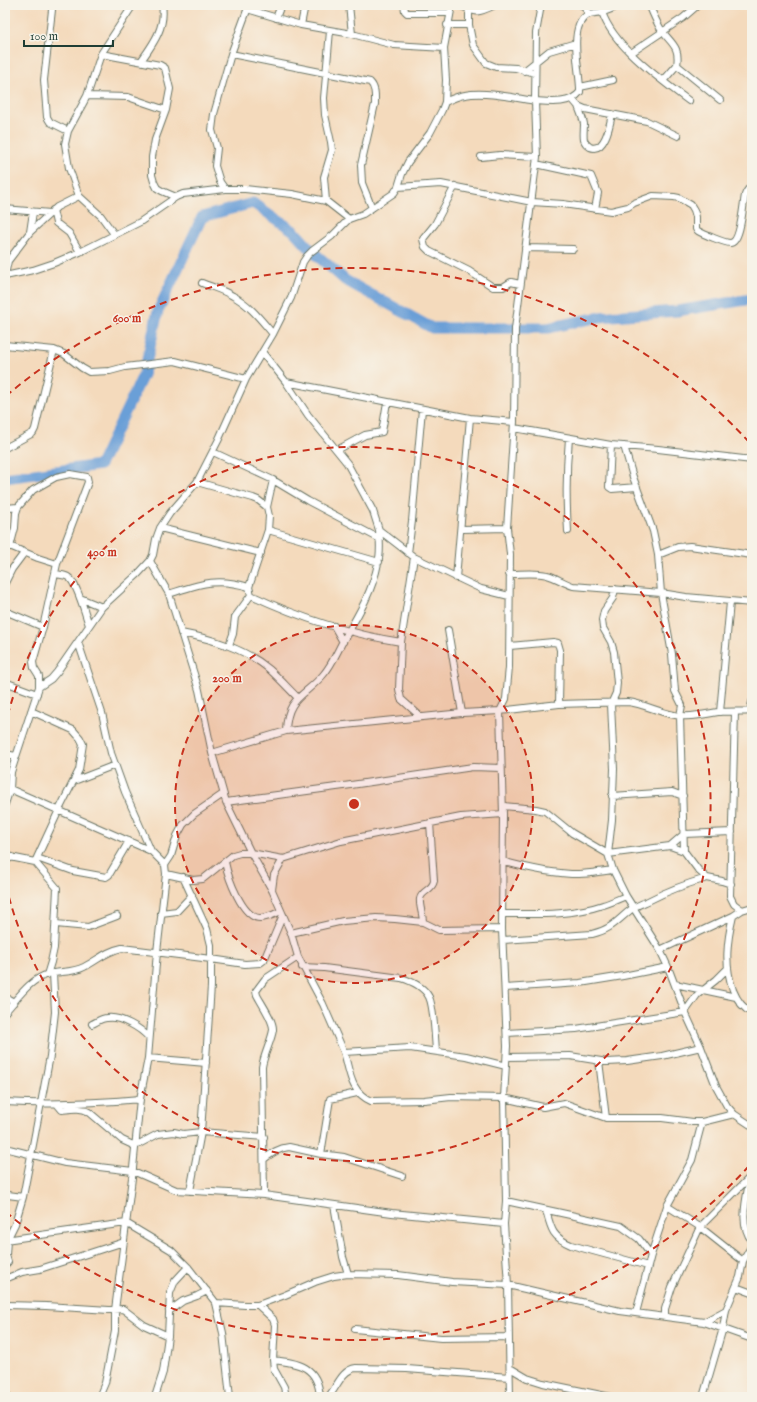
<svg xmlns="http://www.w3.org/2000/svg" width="757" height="1402" font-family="'IM FELL English',serif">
  <rect width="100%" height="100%" fill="#f7f3e8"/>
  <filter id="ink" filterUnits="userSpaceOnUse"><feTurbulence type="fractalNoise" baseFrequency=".025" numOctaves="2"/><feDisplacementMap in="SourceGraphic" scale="8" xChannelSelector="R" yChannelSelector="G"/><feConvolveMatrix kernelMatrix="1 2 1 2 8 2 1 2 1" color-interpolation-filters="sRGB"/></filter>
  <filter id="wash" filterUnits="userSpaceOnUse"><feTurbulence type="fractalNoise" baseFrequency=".012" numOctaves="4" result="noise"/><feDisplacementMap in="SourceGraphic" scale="16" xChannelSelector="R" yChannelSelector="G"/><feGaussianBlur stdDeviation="0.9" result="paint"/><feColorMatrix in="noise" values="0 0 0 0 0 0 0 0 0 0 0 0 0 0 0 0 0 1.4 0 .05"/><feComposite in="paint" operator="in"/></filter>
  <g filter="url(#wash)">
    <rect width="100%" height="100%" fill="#f4dabc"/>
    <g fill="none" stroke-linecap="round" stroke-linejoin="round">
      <path stroke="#6a9fd7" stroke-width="11" d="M5,478L100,465L144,373L158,311L202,217L253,203L294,231L312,251L345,280L432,328H548L599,317L677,311L752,299"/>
    </g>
  </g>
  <g filter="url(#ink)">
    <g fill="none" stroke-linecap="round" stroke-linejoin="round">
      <defs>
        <path id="minor" d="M51,5L52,10L44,80L47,117L50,122L68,131
          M349,5L352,34
          M404,5L405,11L407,13H450
          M459,5C476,13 477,14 495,5
          M541,5L536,33L535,101C549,102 570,105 580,92C581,73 566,25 589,14C593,13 598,13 602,12C608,11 614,8 619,5
          M582,5L590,14
          M649,5C653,13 657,24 662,31C672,44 680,47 677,65
          M247,9L301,25L352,34L394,45L444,48
          M469,10V25L473,45L486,63L496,67L516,68L535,73
          M602,12C613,46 661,80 689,101
          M276,18L281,5
          M301,25L305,5
          M447,25H469
          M631,53L683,18L698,5
          M101,54L160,65L165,68L170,89L166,110L155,140L152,157V175L154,182L157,188L162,191L176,197
          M231,54L370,82C376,88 375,96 375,104L361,165L362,183L372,208
          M141,61C153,44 166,27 162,5
          M524,71L549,51L576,43
          M663,81L677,65L720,100
          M580,87L613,80
          M87,96L128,97L166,110
          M572,99L578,106L585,109L647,121L678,136
          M445,102C451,99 458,96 465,95C485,91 515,98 535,101L537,157L515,329L514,422L507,528L510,554L509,667L506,699L500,711L503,814L502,929L507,1046L504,1098L506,1201L504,1224L508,1285L510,1397
          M578,106C580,112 583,118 584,124C584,129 583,135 584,140C585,143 587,145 590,147C605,153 610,124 612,114
          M481,157L500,155L537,157
          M536,164L591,176L598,193L595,209
          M455,186L435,224L423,239L425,247L429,251L469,271L493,287H503L511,282L520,284
          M398,187L441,184L532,202L563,204L611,211L628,207L634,203L653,196L674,197L679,198L691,205L694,210L696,217V229L698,231C703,234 725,243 730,243C741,243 743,204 745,195C746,191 749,188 752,185
          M225,189L220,182L215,166L217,148L212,130L214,114L231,54L249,5
          M326,201L324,177L332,150L331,142L325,115L324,98L330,31
          M5,209L50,213
          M53,210L56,223L69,233L80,252
          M30,232L33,212
          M114,234L101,216L79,196L69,168L65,144L68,131L87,96L101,54L133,5
          M525,248L573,249
          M5,275L8,261L30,232L57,207L79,196
          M5,276L33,270L54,263L80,252L140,222L176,197L183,194L225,189H245L292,194L326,201L349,219
          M202,283C212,287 223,290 233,296C250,305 261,320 273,334
          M5,345L54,350L64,354L82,368L89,372L110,371L125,367L175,361L246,379
          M263,353L286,382L470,418L514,422
          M286,382L308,415L347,463L373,511L379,530L414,557L481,589L509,596
          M514,428L611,445L658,449L752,460
          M611,445L609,487L612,489L637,487
          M624,446L633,477L653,531L658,555L661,593L672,654L675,691L682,705L680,716L684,851
          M5,448L33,433L35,429L54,350
          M337,450L365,435L382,432L387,402
          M213,452L273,480L308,501L380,539
          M273,480L267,507L269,516L268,530L249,587L251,595C298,617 350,634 401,642
          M197,482L253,498L258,500L267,507
          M5,508L18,507
          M160,528L261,553
          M462,529L507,528
          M268,530L379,562
          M568,531C566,500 566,470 569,438
          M5,544L38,558L57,564
          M10,547L15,528L16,513L18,507L33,490L56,477L70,474L87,477L88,482L57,564L43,627L33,662L34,668L39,676V687
          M408,553L412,521L422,409
          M658,555L678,547L690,546L752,555
          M414,557L401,642L399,689L401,699L420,716
          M150,561L169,594L199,690L212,753L226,802L251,853L272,890L291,933L298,957L323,1004L344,1052L410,1048L466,1056L506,1066
          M56,574C60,575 65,575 68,577C77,582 85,614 89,625
          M509,574C521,574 536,572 547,575C556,577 563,583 573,586L661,593L686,597L752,603
          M456,578L470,418
          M5,583L12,569L24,553
          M615,589L613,598L604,611L602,620L603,628L611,642L614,652L617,683L616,693L611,704L614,769L612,820L608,854L613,870L626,896L660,950L668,967L685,1012L701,1047L716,1086L727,1106L734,1114L752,1126
          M169,594C200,584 216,577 249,587
          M80,598L102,607
          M5,611L43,627
          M334,626L343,642
          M448,630L462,713
          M181,633C212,639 244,648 269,669C279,678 288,688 298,698
          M78,642L102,713L111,753L125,792L151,851L165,865L166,874L157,952L148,1058L140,1099L132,1178L115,1310V1331L105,1383L99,1397
          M229,645L233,634L235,617L251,595
          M510,646L553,642L558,643L560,650L559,704
          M5,682L37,694
          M31,711L73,730L80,738L83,744L79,770L59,810L35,862
          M750,711L752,702
          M720,712L730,602
          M735,712L730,896L734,904L742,910
          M286,731C287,697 304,697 323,675C332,665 337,652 343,641C357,617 373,591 378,563C381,553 380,541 379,530
          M212,753L286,731L462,713L500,711L559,704L628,702C646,704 663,715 682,716C694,717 706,714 718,712C729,711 741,712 752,711
          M5,754L16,756
          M74,781L115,765
          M10,789L151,851
          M612,796L672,792L683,796
          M226,802L351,785L473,767L501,768
          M5,804L10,789L11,772L39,687L51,679L57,672L102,607L138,574L150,561L153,555L156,539L160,528L170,513L197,482L218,441L246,379L273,334L291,298L303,262L307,256L312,251L332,236L349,219L363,214L394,193L398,187L402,174L408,162L430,133L442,110L445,102L446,80L444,48L452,5
          M503,806L536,809L545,811L572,833L608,854L670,846L684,851L699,871L707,878L722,881L731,884
          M670,846L684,834L732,832
          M5,856L35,862L57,888L54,948L51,962L47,975
          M37,858L73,871L106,877L109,875L129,841
          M5,861L12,857
          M502,861C527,868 553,874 579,874C590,874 602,871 613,870
          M225,862C228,877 242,918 260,918C268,918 275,914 281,911
          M165,865L171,856L177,836L183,825L194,814L223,794
          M166,874L193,880L203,879L233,855L240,853H251L283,859L341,841L461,817L503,814
          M183,877L207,929L211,945V986L201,1132L190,1191
          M272,890L274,875L283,859
          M752,907L742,910L733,916C727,941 724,965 733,990C737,1000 742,1008 752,1013
          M161,913L177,911L192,895
          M502,914C534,914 571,916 603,905C611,903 618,899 626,896
          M423,922C423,915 419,905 420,899C422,890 432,891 434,881L430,823
          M56,924L88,927L117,916
          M291,933L343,921L376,918L395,919L423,922L439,930L502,929
          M503,940L592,934C613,929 617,920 633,908C638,905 644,903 650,900C669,890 686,884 707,878
          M660,950L733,916
          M302,967L324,968L401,978C411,981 424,987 429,997C434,1007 435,1039 436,1051
          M675,984L736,997
          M505,988L580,983L623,976L668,967
          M5,997L14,1002
          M5,1012C18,998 29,980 48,974C60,971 73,973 84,967C98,960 106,951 122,948L211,959L245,964L260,963L264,960L283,915
          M92,1024C97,1022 101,1018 107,1018C120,1016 141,1028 149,1038
          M507,1033L576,1029L685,1012L697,995L716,980L727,969
          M344,1052C350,1072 350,1092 371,1101L424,1100L451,1097L504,1098L543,1107L564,1103L606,1118H662L693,1122H702L734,1114
          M507,1057L570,1056L607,1062L627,1061L662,1056L701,1047
          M148,1058L206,1063
          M599,1061L606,1118
          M5,1102C50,1105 95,1103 140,1099
          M57,1104L62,1110C72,1109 80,1107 89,1112L122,1140L135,1146L158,1134L174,1132L183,1134L201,1132L264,1137
          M702,1122L692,1160L667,1206L700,1227L743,1261
          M5,1148L65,1163L133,1171L176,1190L264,1195L392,1213L504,1224
          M321,1154L344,1157L402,1176
          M264,1159C272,1153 279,1148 289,1147L321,1154L330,1099L357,1093
          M750,1177C747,1196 738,1224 752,1241
          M264,1195L262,1067C264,1054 271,1042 273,1030C274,1021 261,1003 257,995L256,991L265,979L298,957
          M5,1196L8,1195L23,1197
          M506,1201L621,1226L639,1239L651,1255
          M334,1205L343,1257L348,1274
          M546,1210C551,1229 552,1237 571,1245L648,1266
          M5,1240L126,1223L171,1250L188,1267L216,1303L223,1333L230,1397
          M5,1265L8,1262L6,1255L7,1240L15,1224L23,1197L50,1056L55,1012L53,973
          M5,1279L22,1272L40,1269L124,1242
          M736,1287L752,1293
          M216,1303L245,1305H258L285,1295L315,1282L334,1276L348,1274L398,1275L452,1282L508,1285L620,1311L704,1322L752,1339
          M5,1305L46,1306L109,1310L123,1309L144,1325L168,1336
          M258,1305L273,1319L275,1325L273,1360L274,1369L284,1387L286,1397
          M169,1311L183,1301L197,1296L207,1291
          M636,1313L651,1255L667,1206
          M665,1317V1309L672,1287L700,1227L752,1175
          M704,1322L726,1310
          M355,1329L441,1338L508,1337
          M273,1360C299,1363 318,1366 320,1397
          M510,1368L527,1378L543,1383L611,1397
          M5,1394L9,1397
          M155,1397L163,1372L168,1336L170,1293L175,1281L188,1267
          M328,1397C337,1388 341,1370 356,1368L407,1369L509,1377
          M703,1397L723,1328L726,1310L740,1277L743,1261L752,1245"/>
      </defs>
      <use href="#minor" stroke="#6a7464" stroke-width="8"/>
      <use href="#minor" stroke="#fff" stroke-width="6"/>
    </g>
  </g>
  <circle cx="354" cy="804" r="179" fill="#c8321e" fill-opacity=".12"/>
  <g fill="none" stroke="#c8321e" stroke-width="2" stroke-dasharray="7 5">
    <circle cx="354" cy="804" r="179"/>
    <path d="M5 727A357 357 0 1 1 5 881"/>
    <path d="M749 1166A536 536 0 0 1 6 1212M6 396A536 536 0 0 1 749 442"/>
  </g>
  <circle cx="354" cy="804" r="6" fill="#c8321e" stroke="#f7f3e8" stroke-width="2"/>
  <g font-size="12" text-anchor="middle" font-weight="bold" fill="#c8321e" stroke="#f7f3e8" stroke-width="3" stroke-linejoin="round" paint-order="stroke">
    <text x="127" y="322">600 m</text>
    <text x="102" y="556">400 m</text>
    <text x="227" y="682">200 m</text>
  </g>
  <rect width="757" height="1402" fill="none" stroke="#f7f3e8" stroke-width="20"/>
  <path d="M24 40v6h89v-6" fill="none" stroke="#1f3d34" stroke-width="2"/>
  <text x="30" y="40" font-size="12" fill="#1f3d34" stroke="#f7f3e8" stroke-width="3" paint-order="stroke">100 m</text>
</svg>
